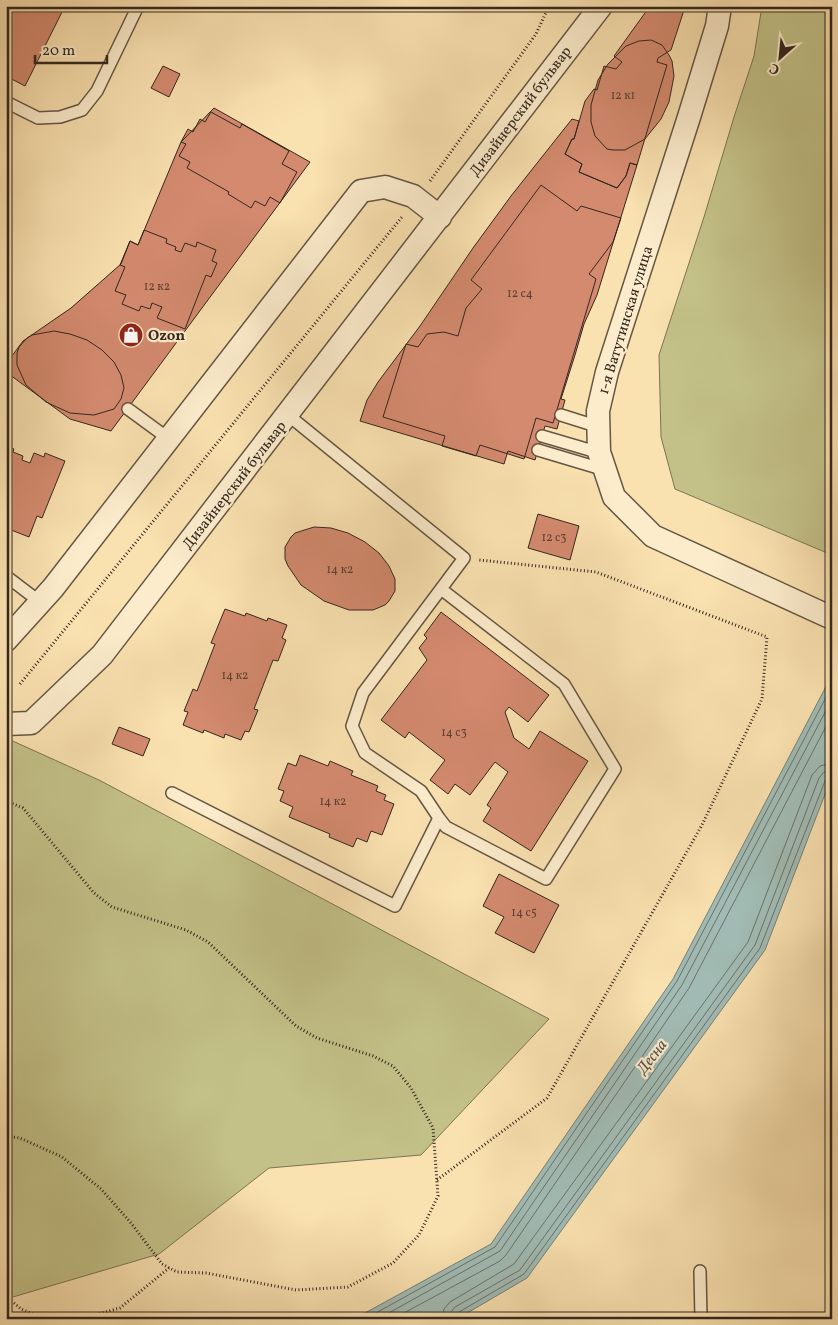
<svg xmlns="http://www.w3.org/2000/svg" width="838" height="1325" font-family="Vollkorn,serif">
  <rect width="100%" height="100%" fill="#fae1b0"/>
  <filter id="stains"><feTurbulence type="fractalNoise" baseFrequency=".004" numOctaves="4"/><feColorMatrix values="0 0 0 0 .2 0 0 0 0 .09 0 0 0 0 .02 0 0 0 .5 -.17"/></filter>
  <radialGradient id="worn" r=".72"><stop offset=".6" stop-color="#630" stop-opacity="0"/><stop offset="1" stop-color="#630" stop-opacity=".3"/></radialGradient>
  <path fill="#c3c188" stroke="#7b7454" d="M762,6H832V555L675,489L661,437L659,355L704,217L734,117L754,56Z
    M6,738L99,780L549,1019L421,1155L269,1168L159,1254L6,1299Z"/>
  <path fill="#a1bbb4" stroke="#758078" d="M832,675V776L765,950L527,1278L457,1319H354L491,1244L673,979Z"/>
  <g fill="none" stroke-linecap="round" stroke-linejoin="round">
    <path stroke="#6a716a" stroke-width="1" d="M365,1319L495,1247L677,981L832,686
      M378,1319L500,1251L682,985L832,699
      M393,1319L500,1261L506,1255L689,988L832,715
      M442,1319L444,1309L450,1302L514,1264L748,942L812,775L820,766L832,763
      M450,1319L451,1312L455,1307L520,1270L755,945L819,778L824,772L832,771
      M456,1319L459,1312L524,1274L760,948L825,781L828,777H832"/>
  </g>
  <path fill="#d48a6f" stroke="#33271f" d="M9,6H65L25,86L6,76V13Z
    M650,6H677L684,10L671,50L658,58L657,62L667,65L637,165L630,163L626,176L617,188L579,172L582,164L565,154L572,139H574L585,101L594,89L597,90L604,66L616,69L622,62L614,56Z
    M651,40L662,45L669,55L672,61L674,76L669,102L661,119L645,139L625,150H613L607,149L595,136L591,122V105L598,80L608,64L626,46L639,41Z
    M163,66L180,74L169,97L151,88Z
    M214,108L310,162L111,431L70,419L6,372V364L23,341L71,308L121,264L130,241L138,245L181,142Z
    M211,112L240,128L242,124L289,151L282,164L297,172L280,203L270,197L265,206L255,201L251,208L228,194L229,192L187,168L190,162L179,156L186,144L181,142L188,129L193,132L200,119L205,122Z
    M572,119L579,121L574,139H572L565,154L582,164L579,172L617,188L626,176L630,163L637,165L597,295L584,324L575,355L561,399L565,400L557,429L545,426L535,460L508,451L504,464L360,421L367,400L378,382L420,326L473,248L511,196Z
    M541,185L577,211L581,206L621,218L613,242L589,274L596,279L553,423L536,418L524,459L480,445L476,456L442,446L445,436L383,417L406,344L418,347L427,334L444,332L458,336L466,308L482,289L471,280Z
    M144,230L167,239L166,243L176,247L175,250L181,252L185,243L196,247L197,242L216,250L212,261L217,263L211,277L206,275L185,329L157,318L162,307L152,303L150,309L141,306L139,311L122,304L126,295L115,291L125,267L120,265L130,241L138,245Z
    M54,331L70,334L87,340L102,350L114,362L121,375L124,388L121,399L114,409L94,415L70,413L46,402L26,385L17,365V353L19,347L27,338L32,335Z
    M6,445L14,449L13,452L23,456L22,460L30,463L34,453L44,457L45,453L65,461L42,518L37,516L29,537L6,528L8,516L6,515Z
    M538,514L579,526L570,560L528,548Z
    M314,527L331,528L348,533L365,542L379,553L389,566L395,579V591L389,601L385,605L373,610H349L324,601L301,585L288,566L285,559V547L291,537L295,533Z
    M225,609L245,616L246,613L267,621L268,618L287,625L282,638L286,640L278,661L273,660L254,709L258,710L249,732L245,731L241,740L225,734L224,738L204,730L203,733L183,725L188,712L184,711L193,689L197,691L215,644L211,643Z
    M441,612L549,695L528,722L509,707L505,712L514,738L529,749L540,731L588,761L531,851L483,821L491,808L487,805L508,772L495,762L470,795L455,784L448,794L430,780L445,760L409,732L405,738L381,720L427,660L419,648L427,638L424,635Z
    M119,727L150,739L143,756L112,744Z
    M300,755L328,766L330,761L353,771L351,775L378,786L376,791L386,795L384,800L394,804L382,835L371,831L367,842L357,838L353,847L329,837L330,834L289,817L293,807L280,801L284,791L278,789L288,763L296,766Z
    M499,874L559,905L534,953L495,933L504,917L483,906Z"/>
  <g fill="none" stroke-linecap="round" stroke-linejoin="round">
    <defs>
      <path id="service" d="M6,102L38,118L60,117L82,110L97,91L138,6
        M128,409L169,439
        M561,415L599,427
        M542,436L600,453
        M538,450L605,470
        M6,576L40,602
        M172,793L395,906L439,818L421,791L365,753L352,726L363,693L464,558L288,415
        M439,818L446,827L546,879L615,769L564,684L441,589
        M700,1271L701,1319"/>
      <path id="minor" d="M720,6L717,26L689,117L607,372L598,411L599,452L614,497L653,536L832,618
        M6,640L53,588L361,191L385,187L413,196L440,217
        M6,724L31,723L102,655L601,6"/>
    </defs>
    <use href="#service" stroke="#655643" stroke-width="14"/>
    <use href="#minor" stroke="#655643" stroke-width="25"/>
    <path stroke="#33271f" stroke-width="3" stroke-dasharray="1 2.5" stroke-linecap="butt" d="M430,181L536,34L549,6
      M20,684L402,217
      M6,801L23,808L94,893L112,907L186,930L208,942L296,1026L317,1038L373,1056L393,1066L411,1088L433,1128L438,1196L419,1235L393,1263L348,1287L296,1290L206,1273L177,1272L162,1264L131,1223L101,1189L62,1157L20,1138L6,1136
      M437,1180L547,1098L702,825L762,699L767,637L596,572L479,560
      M6,1296L21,1309L45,1319
      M79,1319L120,1308L169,1268"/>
    <use href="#service" stroke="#fceccc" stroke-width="11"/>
    <use href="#minor" stroke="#fceccc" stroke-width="22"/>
  </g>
  <defs>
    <symbol id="shop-disc" viewBox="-11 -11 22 22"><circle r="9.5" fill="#8f2418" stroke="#fceccc"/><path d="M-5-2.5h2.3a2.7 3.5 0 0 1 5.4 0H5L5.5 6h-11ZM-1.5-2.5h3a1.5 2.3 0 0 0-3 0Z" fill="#fff"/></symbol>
  </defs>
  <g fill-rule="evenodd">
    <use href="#shop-disc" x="117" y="321" width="28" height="28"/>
  </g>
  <g text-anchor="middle" stroke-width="4.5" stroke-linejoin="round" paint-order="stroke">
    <g font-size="12" fill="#5b4033">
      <text x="623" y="99">12 к1</text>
      <text x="157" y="290">12 к2</text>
      <text x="520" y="297">12 с4</text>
      <text x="554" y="541">12 с3</text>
      <text x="340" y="573">14 к2</text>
      <text x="235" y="679">14 к2</text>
      <text x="454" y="736">14 с3</text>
      <text x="333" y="805">14 к2</text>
      <text x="524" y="916">14 с5</text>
    </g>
    <g font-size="15" fill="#33271f" stroke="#fceccc">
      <text transform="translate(520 111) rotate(-53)" y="5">Дизайнерский бульвар</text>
      <text transform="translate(625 320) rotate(-73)" y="5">1-я Ватутинская улица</text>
      <text transform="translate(234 485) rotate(-52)" y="5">Дизайнерский бульвар</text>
    </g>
    <g font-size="15" font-weight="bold" fill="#33271f" stroke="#fceccc" text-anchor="start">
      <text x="148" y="340">Ozon</text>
    </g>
    <g font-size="16" font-style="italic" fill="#54534c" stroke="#fceccc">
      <text transform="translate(651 1056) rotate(-52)" y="6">Десна</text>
    </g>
  </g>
  <rect width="838" height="1325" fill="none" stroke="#fae1b0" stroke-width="25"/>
  <rect x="8" y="8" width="823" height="1310" fill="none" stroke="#33271f" stroke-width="2.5"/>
  <rect x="12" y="12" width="813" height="1300" fill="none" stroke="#33271f"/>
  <g transform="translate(780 58) rotate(207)" stroke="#fceccc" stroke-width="4" paint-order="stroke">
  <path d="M0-4L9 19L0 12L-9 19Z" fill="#33271f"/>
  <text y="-8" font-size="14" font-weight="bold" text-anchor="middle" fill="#33271f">С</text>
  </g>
  <path d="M35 55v8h72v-8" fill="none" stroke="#33271f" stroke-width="2.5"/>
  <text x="42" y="55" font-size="15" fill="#33271f" stroke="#fceccc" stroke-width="4" paint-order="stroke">20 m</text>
  <rect width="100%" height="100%" filter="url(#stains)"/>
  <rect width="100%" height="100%" fill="url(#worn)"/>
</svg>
